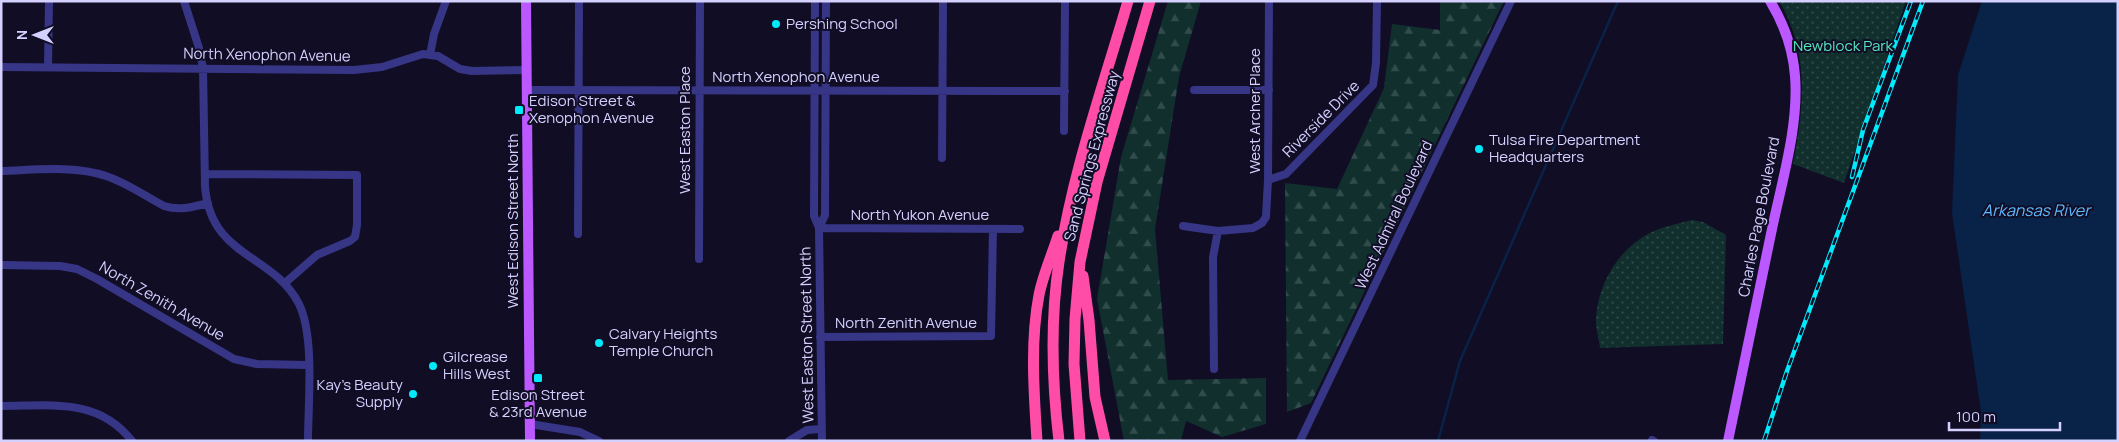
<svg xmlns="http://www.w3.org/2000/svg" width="2119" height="442" font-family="Manrope,sans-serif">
  <defs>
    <pattern id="forest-firs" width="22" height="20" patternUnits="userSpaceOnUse" patternTransform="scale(1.25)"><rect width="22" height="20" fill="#102f2d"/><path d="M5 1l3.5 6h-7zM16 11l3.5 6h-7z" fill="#324c4c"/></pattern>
    <pattern id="park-dots" width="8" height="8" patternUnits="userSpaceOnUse" patternTransform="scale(1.25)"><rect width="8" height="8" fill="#102f2d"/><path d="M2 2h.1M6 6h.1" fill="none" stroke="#324c4c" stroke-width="1.8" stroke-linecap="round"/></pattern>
  </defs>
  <rect width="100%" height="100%" fill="#110d25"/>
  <path fill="url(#forest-firs)" d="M1168,1H1201L1179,77L1155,229L1168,380L1266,378V424L1222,437L1186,421L1181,441H1124L1097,299L1121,157Z
    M1440,1H1504L1311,403L1287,412L1285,183L1337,189L1384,88L1392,24L1440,30Z"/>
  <path fill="url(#park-dots)" d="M1779,1H1906L1844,183L1793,164C1804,108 1810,52 1779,1Z
    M1692,220L1703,222L1726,235L1723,344L1600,348C1599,338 1595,327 1596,317C1599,280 1621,246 1654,231C1666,226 1680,223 1692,220Z"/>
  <path fill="#092248" d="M1982,1H2118V441H1980L1981,412L1952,213L1958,75Z"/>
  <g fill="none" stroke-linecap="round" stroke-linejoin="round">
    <path stroke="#092248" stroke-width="2.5" d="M1438,441L1460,361L1618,1"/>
    <path stroke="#373686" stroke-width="8" d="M184,1L199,48L203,68L205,186C210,258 273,253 299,304C315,337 308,403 308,441
      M815,1L814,216L819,228
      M430,55L434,34L446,1
      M1,67L354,70L382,67L423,54L438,56L460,69L472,71L527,70
      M48,67L49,1
      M527,90L1065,91
      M1194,90H1269
      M1064,131L1065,1
      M942,158L943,1
      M1,171C34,170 74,165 106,176C127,183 145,196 164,206C180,211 193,207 208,203
      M205,174L357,175V225L355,237L350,241L317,255L285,283
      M1268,180L1286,174L1373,85L1376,63L1377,1
      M1183,226L1218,231L1253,228L1262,223L1266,217L1268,180L1269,1
      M819,228L1020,229
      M578,234L579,1
      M699,259L700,1
      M1,265L60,266L77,269L97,279L234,359L257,364L308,365
      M820,337L991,336L993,229
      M1214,369L1213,257L1218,231
      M1,406C50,406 98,397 132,441
      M530,424L580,432L599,441
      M1652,440L1654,441
      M789,441L807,430L821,429
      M822,441L819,228L825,215L826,1
      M1300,441L1511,1"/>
    <path stroke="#bc58ff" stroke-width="10" d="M526,1L530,441
      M1728,441C1743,370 1757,300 1772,229C1782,181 1799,125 1795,76C1793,49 1784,24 1770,1"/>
    <path stroke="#ff4ca7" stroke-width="11" d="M1083,276L1089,320L1095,397L1105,441
      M1037,441C1034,393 1030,342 1039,295C1043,275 1052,255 1058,236
      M1059,441C1052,382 1050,321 1059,262C1072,173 1103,87 1128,1
      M1080,441L1074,364L1075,319L1080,262L1097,182L1150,1"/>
    <defs>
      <path id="rail" d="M1852,177L1863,130L1911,1
        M1764,441L1787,371L1923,1"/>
    </defs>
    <use href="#rail" stroke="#00eafc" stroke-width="4.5"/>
    <use href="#rail" stroke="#110d25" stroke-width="2.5" stroke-dasharray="8" stroke-linecap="butt"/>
  </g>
  <g fill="#00eafc" stroke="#110d25" stroke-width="2">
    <circle cx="776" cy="24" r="5"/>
    <rect x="514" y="105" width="10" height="10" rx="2.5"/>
    <circle cx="1479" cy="149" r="5"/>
    <circle cx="599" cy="343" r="5"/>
    <circle cx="433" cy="366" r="5"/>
    <rect x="533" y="373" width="10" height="10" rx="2.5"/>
    <circle cx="413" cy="394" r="5"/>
  </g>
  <g text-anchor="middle" stroke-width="4" stroke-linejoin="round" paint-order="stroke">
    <g font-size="15" fill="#d5d1ff" stroke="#110d25" text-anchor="start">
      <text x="786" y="29">Pershing School</text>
      <text x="529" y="106">Edison Street &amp;<tspan x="529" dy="17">Xenophon Avenue</tspan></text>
      <text x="1489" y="145">Tulsa Fire Department<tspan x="1489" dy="17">Headquarters</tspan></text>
      <text x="609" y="339">Calvary Heights<tspan x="609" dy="17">Temple Church</tspan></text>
      <text x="443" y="362">Gilcrease<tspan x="443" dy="17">Hills West</tspan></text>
      <text x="403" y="390" text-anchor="end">Kay's Beauty<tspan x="403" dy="17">Supply</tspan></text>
      <text x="538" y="400" text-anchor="middle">Edison Street<tspan x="538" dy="17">&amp; 23rd Avenue</tspan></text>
    </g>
    <g font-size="15" fill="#57e5bd" stroke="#110d25">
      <text x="1843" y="51">Newblock Park</text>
    </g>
    <g font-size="15" fill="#d5d1ff" stroke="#110d25">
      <text transform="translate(267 55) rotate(1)" y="5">North Xenophon Avenue</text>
      <text x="796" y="82">North Xenophon Avenue</text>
      <text transform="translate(1255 111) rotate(-90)" y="5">West Archer Place</text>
      <text transform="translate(1321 119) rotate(-45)" y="5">Riverside Drive</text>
      <text transform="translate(685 130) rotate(-90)" y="5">West Easton Place</text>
      <text transform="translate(1092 156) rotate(-75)" y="5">Sand Springs Expressway</text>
      <text x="920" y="220">North Yukon Avenue</text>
      <text transform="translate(1394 215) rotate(-65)" y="5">West Admiral Boulevard</text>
      <text transform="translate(1759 217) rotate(-79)" y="5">Charles Page Boulevard</text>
      <text transform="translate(513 221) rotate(-90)" y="5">West Edison Street North</text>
      <text transform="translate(162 301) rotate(30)" y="5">North Zenith Avenue</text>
      <text x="906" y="328">North Zenith Avenue</text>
      <text transform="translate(807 335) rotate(-91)" y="5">West Easton Street North</text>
    </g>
    <g font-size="16" font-style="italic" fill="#5fbaff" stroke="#110d25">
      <text x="2036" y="216">Arkansas River</text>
    </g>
  </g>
  <rect width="2119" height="442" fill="none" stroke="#d5d1ff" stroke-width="5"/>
  <g transform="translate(35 35) rotate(270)" stroke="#110d25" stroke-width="4" paint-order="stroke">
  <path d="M0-4L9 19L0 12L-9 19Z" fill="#d5d1ff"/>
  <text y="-8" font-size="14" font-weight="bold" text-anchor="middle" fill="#d5d1ff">N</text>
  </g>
  <path d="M1949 422v8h111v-8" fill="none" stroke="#d5d1ff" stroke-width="2.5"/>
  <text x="1956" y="422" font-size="15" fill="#d5d1ff" stroke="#110d25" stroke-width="4" paint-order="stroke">100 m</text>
</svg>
